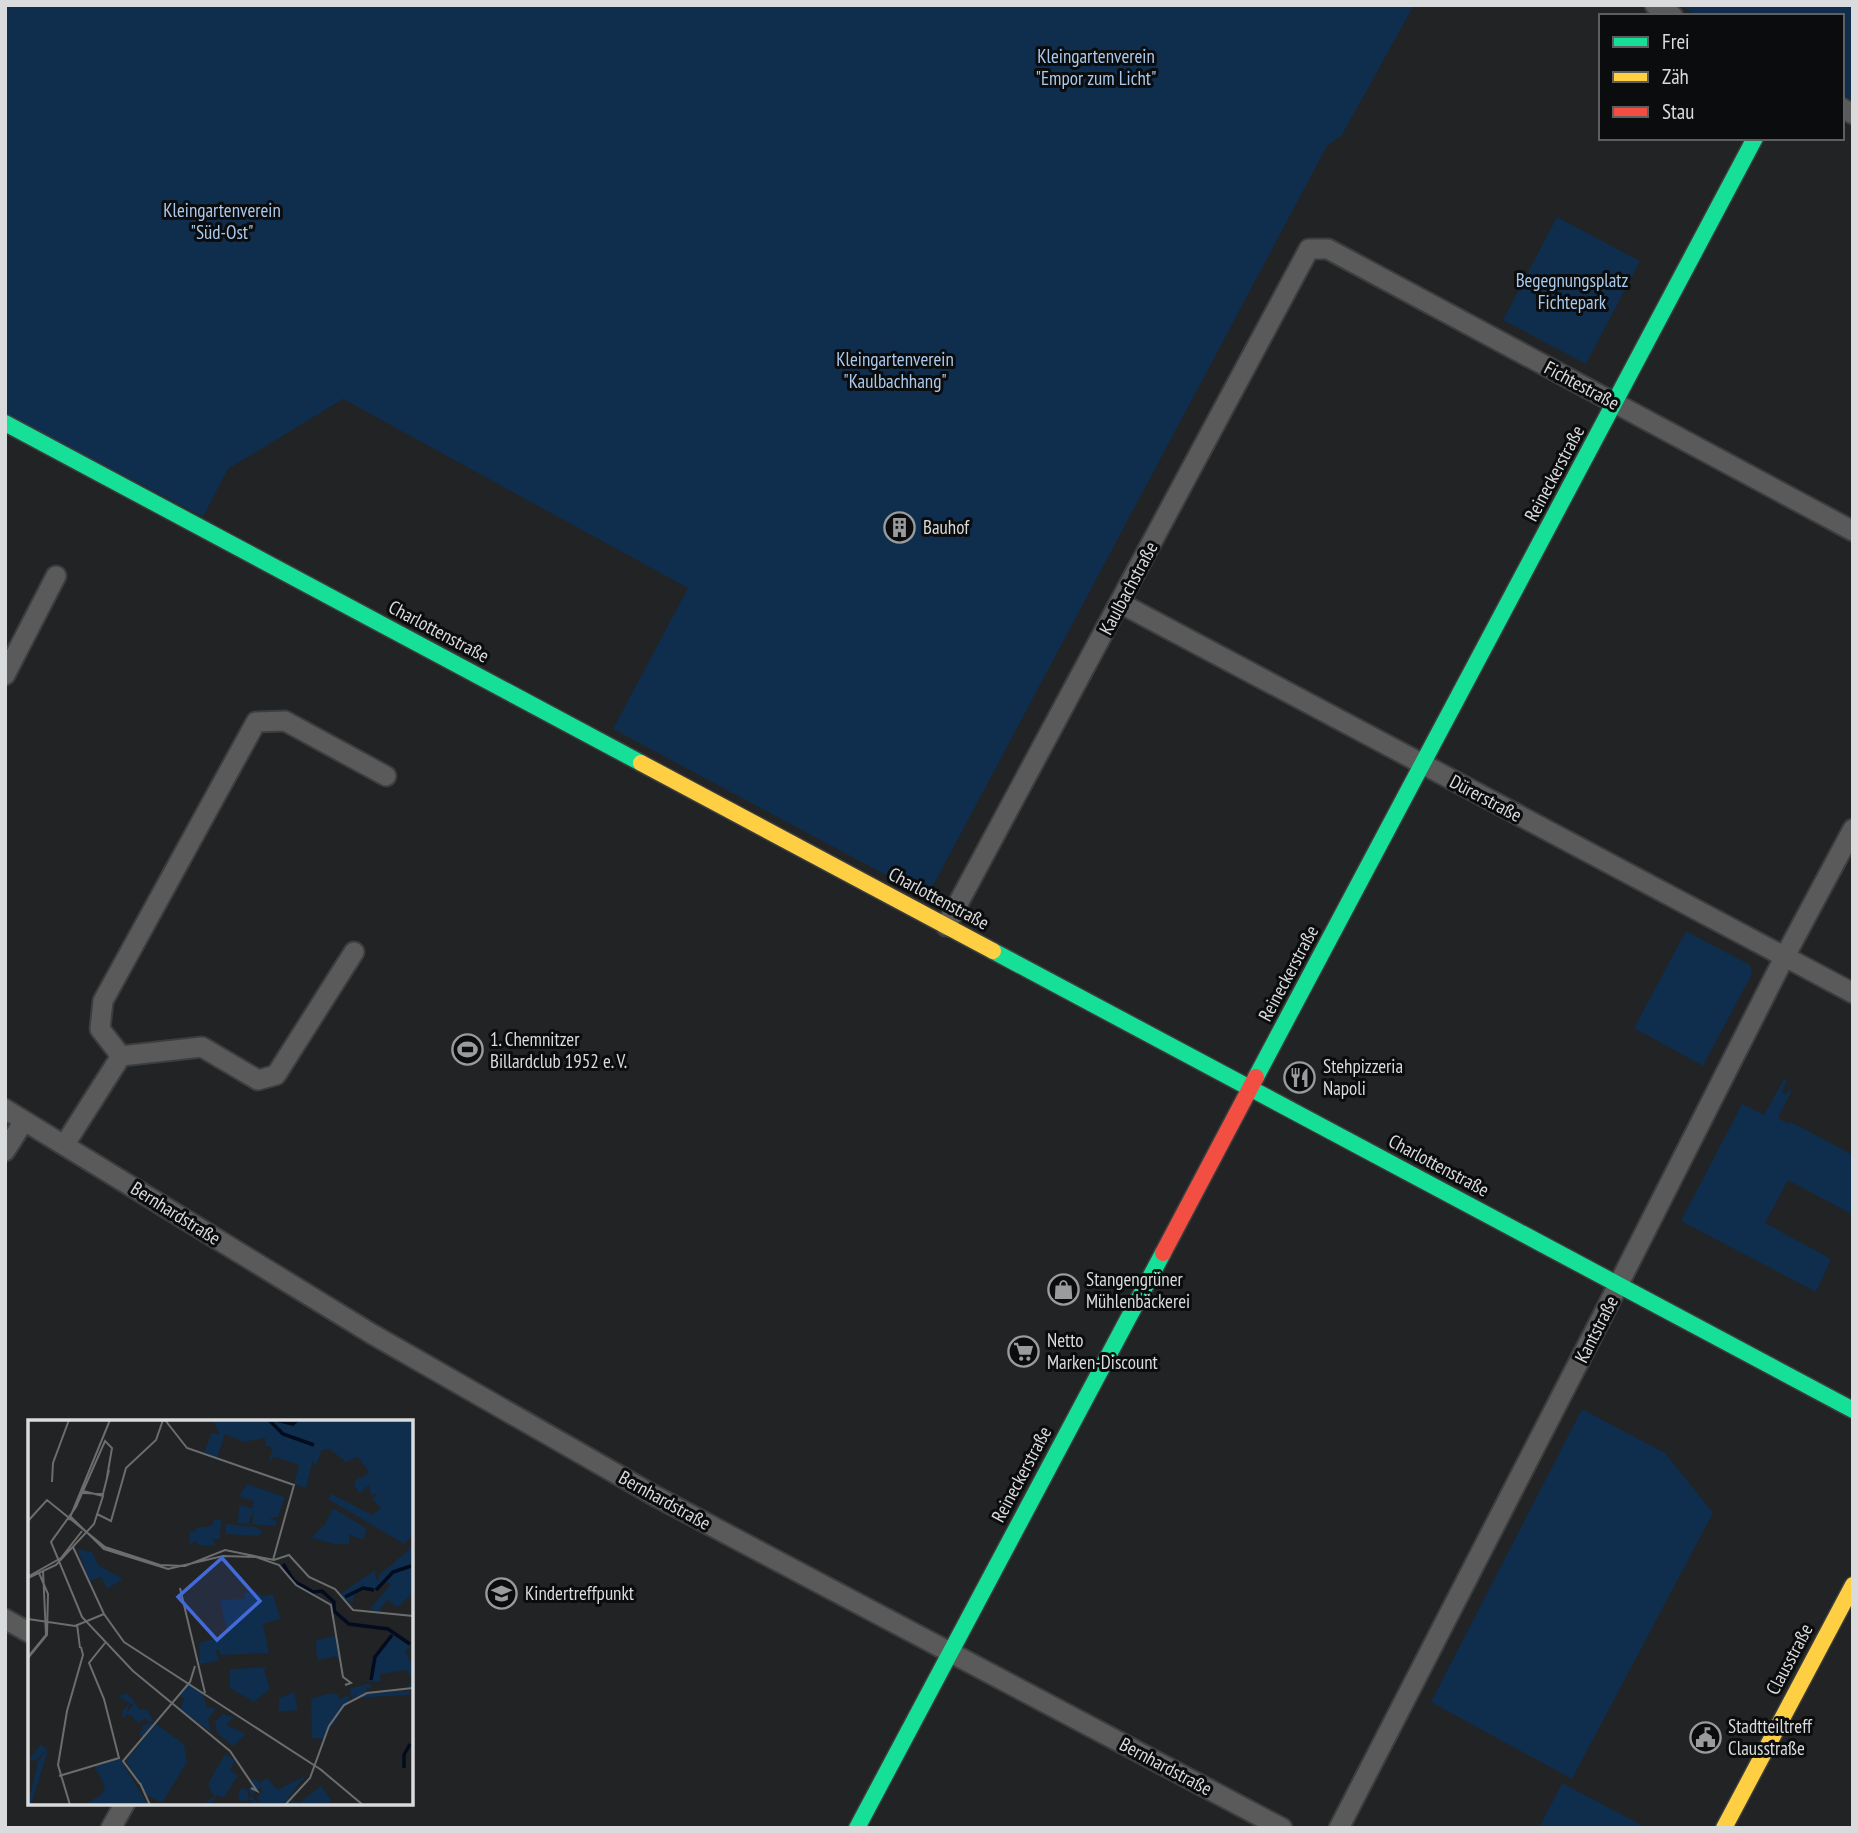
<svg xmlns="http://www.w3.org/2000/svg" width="1858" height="1833" font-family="'PT Sans Narrow',sans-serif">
  <rect width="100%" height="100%" fill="#222324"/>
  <path fill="#0f2d4d" d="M5,5H1414L1342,135L1327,146L927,897L613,729L688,588L343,399L228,469L203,517L5,413Z
    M1679,5H1853V100L1842,95V16H1698Z
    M1557,217L1640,261L1586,364L1503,320Z
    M1686,931L1750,965L1752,974L1703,1066L1634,1028Z
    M1784,1079L1787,1081L1782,1092L1786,1094L1789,1089L1792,1090L1778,1118L1789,1124L1791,1122L1853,1155V1215L1788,1180L1765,1223L1831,1259L1816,1292L1681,1221L1742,1104L1764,1115Z
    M1582,1409L1665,1453L1713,1513L1572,1779L1431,1702Z
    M1562,1783L1647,1828H1539Z"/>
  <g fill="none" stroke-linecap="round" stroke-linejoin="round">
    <defs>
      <path id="street" d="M1655,5L1673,16
        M1842,108L1853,114
        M1120,603L1853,993
        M5,675L56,576
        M946,926L1309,249H1328L1853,531
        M121,1056L202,1047L258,1080L276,1075L354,952
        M5,1109L372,1334L655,1496L1282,1828
        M65,1144L121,1056L100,1029L103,1001L256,722L285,721L386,776
        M5,1151L24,1121
        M5,1619L30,1633
        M111,1828L125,1803
        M1339,1828L1604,1313L1785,956L1853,829"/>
      <path id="fast" d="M5,423L641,763
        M993,951L1853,1410
        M1256,1077L1755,138
        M857,1828L1163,1253"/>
      <path id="slow" d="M641,763L993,951
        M1724,1828L1853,1585"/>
      <path id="jam" d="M1163,1253L1256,1077"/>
    </defs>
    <use href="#street" stroke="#3c3d3e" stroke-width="23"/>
    <use href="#fast" stroke="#3c3d3e" stroke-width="19"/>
    <use href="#slow" stroke="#3c3d3e" stroke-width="19"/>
    <use href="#jam" stroke="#3c3d3e" stroke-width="19"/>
    <use href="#street" stroke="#5a5a5b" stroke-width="19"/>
    <use href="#fast" stroke="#16e098" stroke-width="16"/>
    <use href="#slow" stroke="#ffcf43" stroke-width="16"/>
    <use href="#jam" stroke="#f24e42" stroke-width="16"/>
  </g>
  <defs>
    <symbol id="building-ring" viewBox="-11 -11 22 22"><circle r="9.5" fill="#0b0c0d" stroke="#999b9c" stroke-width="1.5"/><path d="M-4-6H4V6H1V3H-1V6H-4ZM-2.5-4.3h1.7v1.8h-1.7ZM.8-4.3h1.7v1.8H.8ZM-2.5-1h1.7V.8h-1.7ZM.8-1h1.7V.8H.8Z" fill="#999b9c"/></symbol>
    <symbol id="stadium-ring" viewBox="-11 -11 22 22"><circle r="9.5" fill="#0b0c0d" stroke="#999b9c" stroke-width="1.5"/><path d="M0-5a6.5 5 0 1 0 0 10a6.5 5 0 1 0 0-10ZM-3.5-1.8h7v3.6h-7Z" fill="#999b9c"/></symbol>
    <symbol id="restaurant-ring" viewBox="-11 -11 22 22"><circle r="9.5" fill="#0b0c0d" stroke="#999b9c" stroke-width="1.5"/><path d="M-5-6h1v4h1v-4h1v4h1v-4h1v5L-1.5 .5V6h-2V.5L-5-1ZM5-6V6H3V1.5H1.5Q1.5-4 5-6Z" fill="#999b9c"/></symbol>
    <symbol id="shop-ring" viewBox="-11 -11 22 22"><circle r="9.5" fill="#0b0c0d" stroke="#999b9c" stroke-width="1.5"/><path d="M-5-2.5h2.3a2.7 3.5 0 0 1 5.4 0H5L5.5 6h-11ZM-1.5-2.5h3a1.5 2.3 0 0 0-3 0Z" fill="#999b9c"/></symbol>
    <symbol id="supermarket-ring" viewBox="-11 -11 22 22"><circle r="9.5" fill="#0b0c0d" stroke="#999b9c" stroke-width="1.5"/><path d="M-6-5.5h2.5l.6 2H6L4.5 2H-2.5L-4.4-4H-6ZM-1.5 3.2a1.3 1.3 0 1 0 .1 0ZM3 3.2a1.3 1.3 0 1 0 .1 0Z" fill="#999b9c"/></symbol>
    <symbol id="school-ring" viewBox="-11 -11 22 22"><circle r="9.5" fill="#0b0c0d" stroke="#999b9c" stroke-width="1.5"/><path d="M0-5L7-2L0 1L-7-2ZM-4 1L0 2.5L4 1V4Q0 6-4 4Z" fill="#999b9c"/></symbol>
    <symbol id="civic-ring" viewBox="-11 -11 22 22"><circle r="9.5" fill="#0b0c0d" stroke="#999b9c" stroke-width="1.5"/><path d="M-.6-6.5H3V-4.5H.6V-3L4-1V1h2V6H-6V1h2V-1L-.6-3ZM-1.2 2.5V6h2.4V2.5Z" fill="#999b9c"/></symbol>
  </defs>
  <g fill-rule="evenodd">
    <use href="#building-ring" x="882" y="510" width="35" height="35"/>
    <use href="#stadium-ring" x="450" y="1032" width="35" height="35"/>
    <use href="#restaurant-ring" x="1282" y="1060" width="35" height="35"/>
    <use href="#shop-ring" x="1046" y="1272" width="35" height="35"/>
    <use href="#supermarket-ring" x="1006" y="1334" width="35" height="35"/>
    <use href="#school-ring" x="484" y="1576" width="35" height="35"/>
    <use href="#civic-ring" x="1688" y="1720" width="35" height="35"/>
  </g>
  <g text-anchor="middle" stroke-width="6" stroke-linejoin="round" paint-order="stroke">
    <g font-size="19" fill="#aac9ec" stroke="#0b0c0d">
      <text x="1096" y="63">Kleingartenverein<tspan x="1096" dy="22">"Empor zum Licht"</tspan></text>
      <text x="222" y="217">Kleingartenverein<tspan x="222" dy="22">"Süd-Ost"</tspan></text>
      <text x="1572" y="287">Begegnungsplatz<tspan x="1572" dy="22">Fichtepark</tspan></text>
      <text x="895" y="366">Kleingartenverein<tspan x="895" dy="22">"Kaulbachhang"</tspan></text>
    </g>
    <g font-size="19" fill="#d9dbdc" stroke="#0b0c0d">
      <text transform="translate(1582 385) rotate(28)" y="7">Fichtestraße</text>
      <text transform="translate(1554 473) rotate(-62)" y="7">Reineckerstraße</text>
      <text transform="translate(1128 588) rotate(-62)" y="7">Kaulbachstraße</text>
      <text transform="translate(439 631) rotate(28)" y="7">Charlottenstraße</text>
      <text transform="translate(1486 798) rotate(28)" y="7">Dürerstraße</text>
      <text transform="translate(939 898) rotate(28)" y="7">Charlottenstraße</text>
      <text transform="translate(1288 973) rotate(-62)" y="7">Reineckerstraße</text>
      <text transform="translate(1439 1165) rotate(28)" y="7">Charlottenstraße</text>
      <text transform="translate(176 1213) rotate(32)" y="7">Bernhardstraße</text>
      <text transform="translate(1596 1329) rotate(-63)" y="7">Kantstraße</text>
      <text transform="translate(1021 1474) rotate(-62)" y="7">Reineckerstraße</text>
      <text transform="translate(665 1500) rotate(29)" y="7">Bernhardstraße</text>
      <text transform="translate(1789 1659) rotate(-62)" y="7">Clausstraße</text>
      <text transform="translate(1166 1766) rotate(28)" y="7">Bernhardstraße</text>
    </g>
    <g font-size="19" fill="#d9dbdc" stroke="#0b0c0d" text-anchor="start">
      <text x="923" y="534">Bauhof</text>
      <text x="490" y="1046">1. Chemnitzer<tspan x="490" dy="22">Billardclub 1952 e. V.</tspan></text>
      <text x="1323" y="1073">Stehpizzeria<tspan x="1323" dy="22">Napoli</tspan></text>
      <text x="1086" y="1286">Stangengrüner<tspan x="1086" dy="22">Mühlenbäckerei</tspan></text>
      <text x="1047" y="1347">Netto<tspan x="1047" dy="22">Marken-Discount</tspan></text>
      <text x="525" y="1600">Kindertreffpunkt</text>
      <text x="1728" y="1733">Stadtteiltreff<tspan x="1728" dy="22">Clausstraße</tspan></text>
    </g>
  </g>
  <g transform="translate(28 1420)">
    <rect width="385" height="385" fill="#222324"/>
    <path d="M185,0H385V115L376,124L385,127V173L370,187L359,180L350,192L342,189L362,165L360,162L345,171L336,169L325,176V182L315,180L312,174L347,150V157L350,161L351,155L383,128L300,79L304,74L344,95L353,88L344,79L349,74L343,75L341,65L332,73L326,66L330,56L333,59L341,52L330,37L318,42L301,29L294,30L287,47L285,40L278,68L266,64L271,45L246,37L240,43L245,28L238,26L237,18L216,22L197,14L189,38L176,32L184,13L192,14ZM219,64L257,77L250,97L241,98L249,101L248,106L224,104L226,89L220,104L210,103L211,85L224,88L226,82L211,76ZM305,88L339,109L335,120L321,114V124H307L283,118L297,104ZM186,99L193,100L192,119H185L187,126L170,125L169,121L161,124L162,112L169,110L162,104L167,108L184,106ZM197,104L228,107L235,112L230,116L198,114ZM49,129L64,132L70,145L95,159L79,169L73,157L62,161ZM226,171L236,176L245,174L252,199L235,204L241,233L192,235L191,230H188L191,241L172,244L171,223L200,215L192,180L216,179L217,173ZM365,215L384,228L377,230L385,247V267L379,268L384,260L379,250L352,254L353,261H341L347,237ZM307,216L313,243L308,236L289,240L288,220ZM240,247L236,250L242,269L226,282L202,268V249ZM342,263L343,269L338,267V271H381L382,275L324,278L321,269ZM161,264L173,271L179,287L188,289L180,299L183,312L152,289L156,279L152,275ZM266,272L270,290L251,292V278ZM100,273L111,289L119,290L125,300L130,299L122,302L125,305L115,317L111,314L116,307H112L122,303L117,298L110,303L102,294L94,298L95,290L101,284L99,292L105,285L90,276ZM303,273L311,275L310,280L320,275L322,279L295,319L284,318L283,279ZM195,294L206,297L198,305L218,314L205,326L189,313L187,302ZM128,304L156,324L159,342L134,383L119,375L98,341ZM13,324L20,330L3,385H0L10,341L19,330L8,340L0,341ZM197,334L207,340L202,350L210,356L195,378L189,375L182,385H173L186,377L180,364ZM91,337L120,385H56L74,374L77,366L67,347ZM278,355L255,385H234L229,377L234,372L233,367L223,376L233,385H222L225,380L212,381L210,374L213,368L219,370L221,379L223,374L220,368L215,367L222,368L226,358L232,363L239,358L250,370ZM293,366L303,380L298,385H261L264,379L270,384Z" fill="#0f2d4d"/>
    <path fill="none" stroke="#030c1e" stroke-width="3.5" d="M241,0L255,14L286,25M248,0L265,4L269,0M255,144L266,161L285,172L294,171L306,182V191L321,204L360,209L382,224M348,170L365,152L383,146M317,177L335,168L346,170M343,260L347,237L364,215M376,348V335L382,324"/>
    <path fill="none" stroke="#6b6d6e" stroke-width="2" d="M137,0L159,28L266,65L245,140M79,57L84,28L77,21L48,87L23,122L54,197L105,251L202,331L229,371L223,368M24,62L25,43L41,0M55,73L75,74L81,50M69,94L83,101L98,48L128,20L135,0M43,97L76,129L140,149L195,136L228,137L251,145L268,165L303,185L315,257L323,263L317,265M41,100L82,0M0,101L19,80L77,127L132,145L157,146L197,130L246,140L261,135L281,157L307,169L325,190L385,196M45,127L76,194L96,222L295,351M1,156L33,138L54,111M0,158L28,145L66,104L75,76L55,71M152,168L177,273M0,199L47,206L76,194M49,204L52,228M0,237L18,215L15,150M0,238L19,215L20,174L11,153M292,349L335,385M31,356L91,338L76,279L61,243L77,223M112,363L122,385M112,364L95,341L162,262L167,246M42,385L30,345L39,291L55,235L53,227M257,385L282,358L301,306L316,285L339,273L385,268"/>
    <path fill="#436ad9" fill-opacity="0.15" stroke="#436ad9" stroke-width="3.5" d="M194,138L232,181L189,220L150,177Z"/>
    <rect width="385" height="385" fill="none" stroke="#d9dbdc" stroke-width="3.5"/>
  </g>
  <rect width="1858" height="1833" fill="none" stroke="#d9dbdc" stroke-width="14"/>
  <rect x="1599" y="14" width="245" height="126" fill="#0b0c0d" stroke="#5d5f60" stroke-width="2"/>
  <rect x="1613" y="37" width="35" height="10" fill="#16e098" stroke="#5d5f60" stroke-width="2"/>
  <text x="1662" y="49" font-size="21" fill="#d9dbdc">Frei</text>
  <rect x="1613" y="72" width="35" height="10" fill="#ffcf43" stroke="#5d5f60" stroke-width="2"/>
  <text x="1662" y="84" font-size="21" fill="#d9dbdc">Zäh</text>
  <rect x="1613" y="107" width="35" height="10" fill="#f24e42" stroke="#5d5f60" stroke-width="2"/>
  <text x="1662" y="119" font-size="21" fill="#d9dbdc">Stau</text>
</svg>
